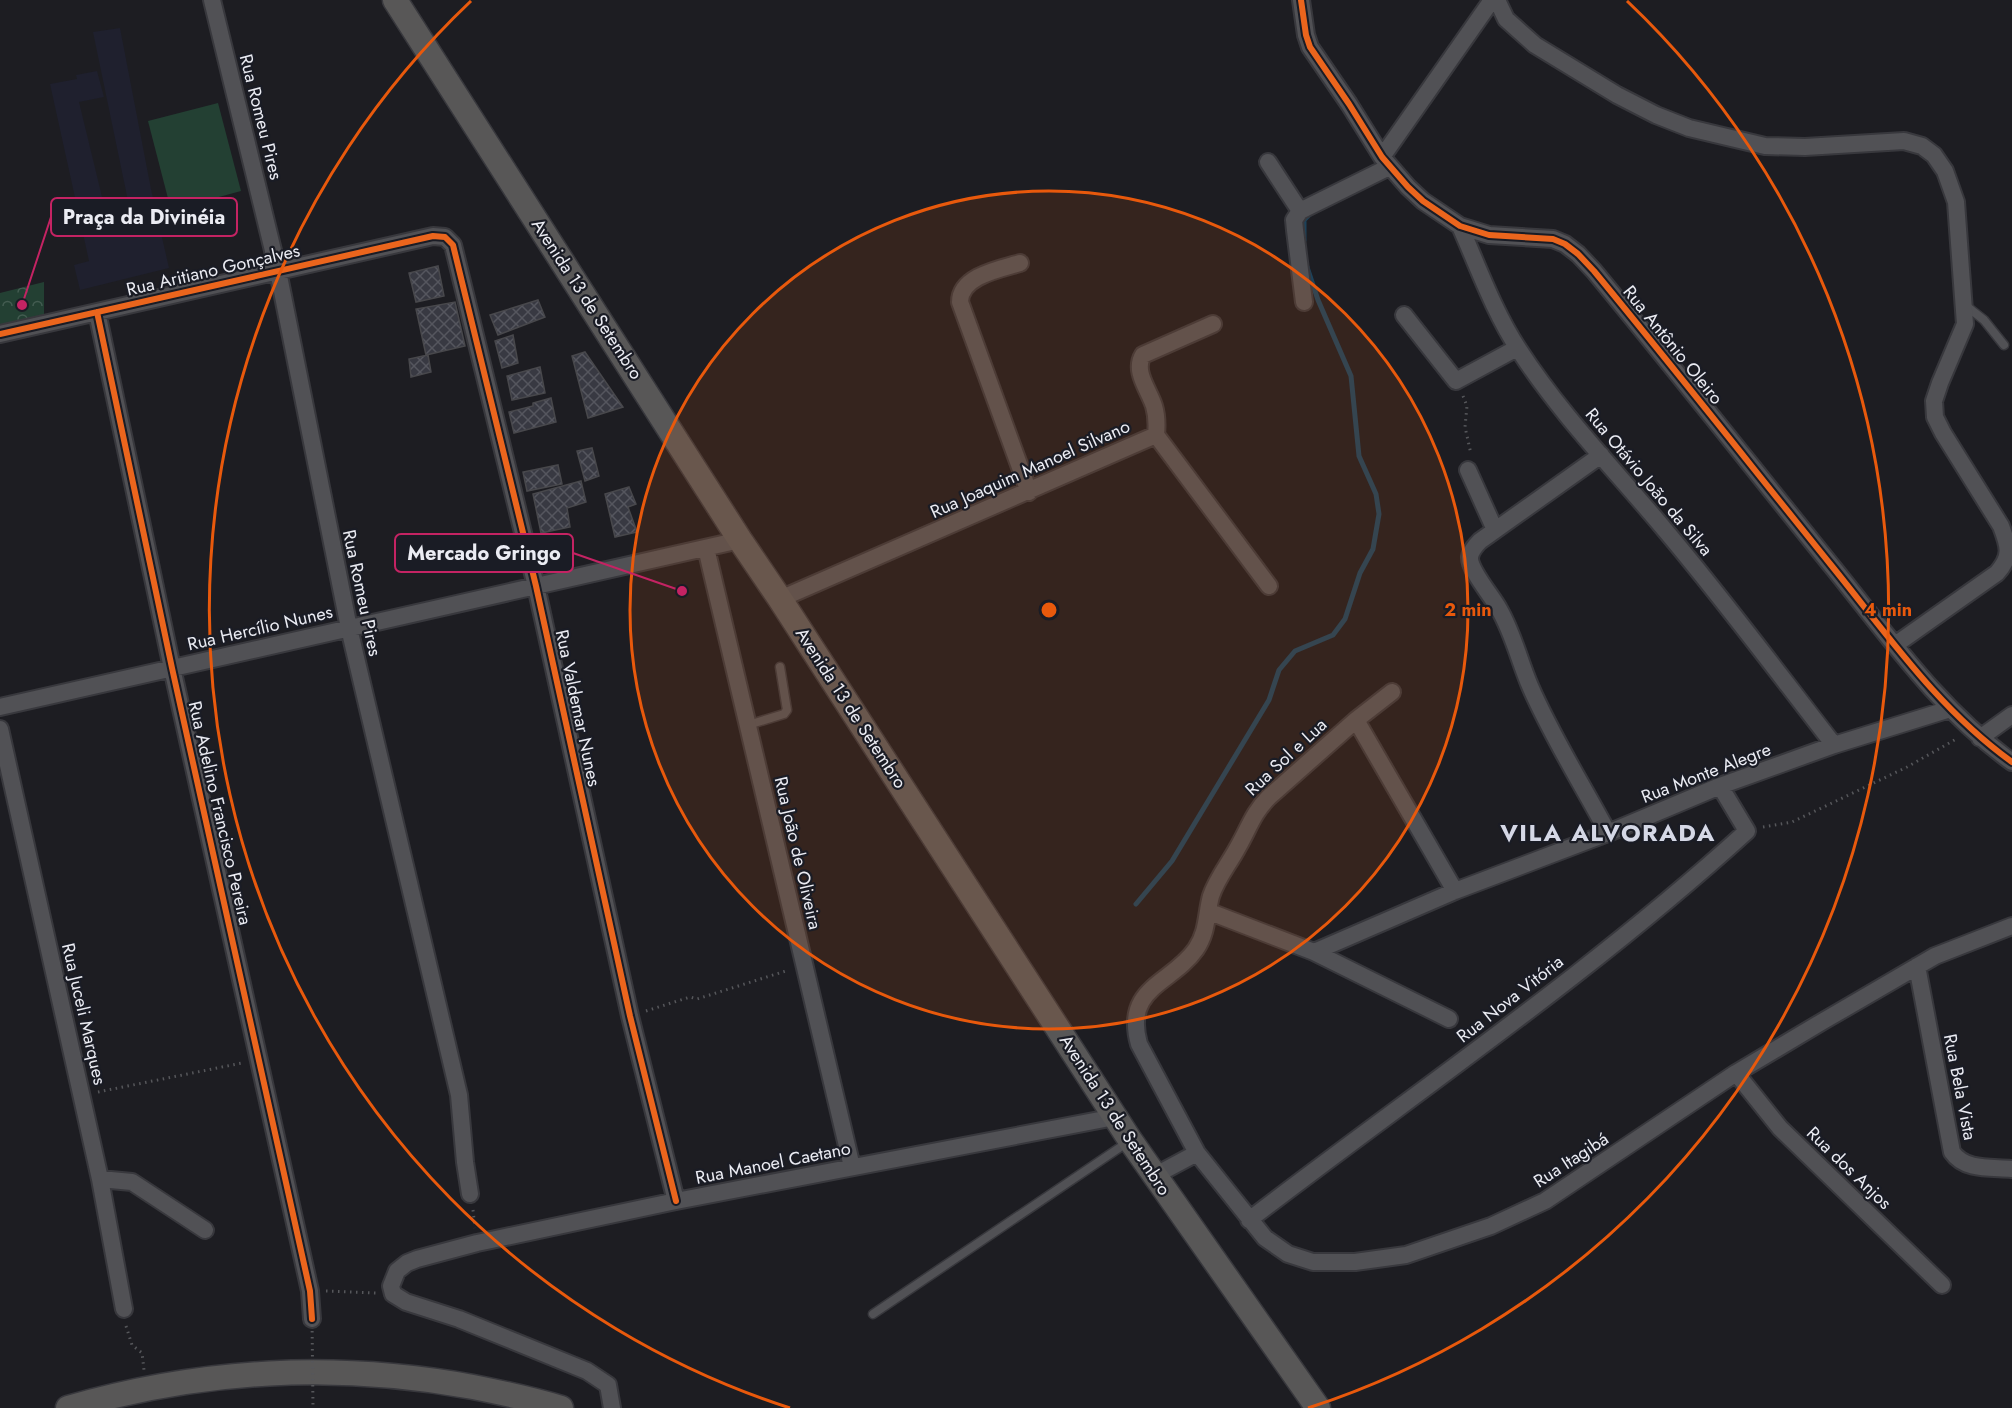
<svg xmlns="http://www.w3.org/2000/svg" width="2012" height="1408" font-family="Jost,sans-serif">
  <defs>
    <pattern id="forest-crowns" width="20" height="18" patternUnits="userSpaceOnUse" patternTransform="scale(1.5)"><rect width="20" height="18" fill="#234033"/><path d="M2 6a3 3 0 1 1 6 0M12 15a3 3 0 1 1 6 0" fill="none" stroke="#435c51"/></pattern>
    <pattern id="building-cross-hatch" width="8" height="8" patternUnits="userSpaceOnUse" patternTransform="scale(1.5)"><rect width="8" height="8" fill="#383942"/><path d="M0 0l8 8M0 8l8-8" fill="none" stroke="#55565e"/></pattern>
  </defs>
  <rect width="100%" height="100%" fill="#1d1d22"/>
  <path fill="#1f202e" d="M120,28L151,189L169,268L80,290L74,265L89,261L50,84L77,79L76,75L97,71L104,97L79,102L104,205L128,201L93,32Z"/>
  <path fill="#234033" d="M218,103L241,191L171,210L148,121Z"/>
  <path fill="url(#forest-crowns)" d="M44,282V316L0,327V293Z"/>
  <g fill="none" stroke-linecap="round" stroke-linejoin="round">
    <path stroke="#1d425a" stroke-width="5" d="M1304,240V220L1311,213
      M1136,904L1172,861L1269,700L1279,670L1295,651L1333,635L1345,619L1360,573L1373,549L1379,514L1376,494L1359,456L1351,376L1318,300L1307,267"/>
  </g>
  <path fill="url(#building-cross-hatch)" stroke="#48484c" stroke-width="1.5" d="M438,266L444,296L416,302L409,273Z
    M538,300L545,317L498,335L490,315Z
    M455,302L465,346L426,355L416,309Z
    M513,335L518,363L502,368L495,341Z
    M585,352L623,407L588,418L572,356Z
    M428,355L431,372L411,377L409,359Z
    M540,367L545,393L512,400L507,376Z
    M551,398L556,422L514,433L509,412L533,406V403Z
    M592,448L599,476L585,481L577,451Z
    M558,465L562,484L527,491L523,472Z
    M581,481L586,502L567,508L570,527L541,533L533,494Z
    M629,487L636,504L628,507L637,532L615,537L605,494Z"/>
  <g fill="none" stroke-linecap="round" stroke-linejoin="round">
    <defs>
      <path id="lane" d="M1965,305L1984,320L2004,345
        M748,725L784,714L787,710L780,667
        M873,1314L1128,1142"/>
      <path id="street" d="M212,0L278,271L349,628L459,1095L465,1162L470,1194
        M1301,0L1306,35L1310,47L1349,104L1382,157L1408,187L1423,201L1460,226L1489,235L1553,239L1565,244L1578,254L1594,271C1674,368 1752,467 1831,565C1887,634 1939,710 2012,762
        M1497,0L1506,19L1535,45L1617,95L1656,115L1689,128L1765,146L1805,147L1904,141L1922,146L1934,155L1945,171L1956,202L1965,324L1940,383L1934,401L1935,417L1943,433L2001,526C2009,547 2012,556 1997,573L1895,645
        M1382,157L1492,0
        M1268,162L1300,211
        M1460,226C1478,267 1494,312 1519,350C1561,415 1616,471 1665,530C1724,600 1778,673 1834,745
        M1020,263C1000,269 960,276 960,302L1029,492
        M1304,302L1295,230L1294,220L1300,211L1389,167
        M97,312L172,668L310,1291L312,1319
        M1404,315L1456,381L1517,348
        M0,334L433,236L445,237L453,245L536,586L630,1016L676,1201
        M1156,435C1157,425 1157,416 1154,406C1149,390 1133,371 1143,355L1213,324
        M1601,455L1480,541C1476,545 1471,550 1470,557C1469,570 1492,596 1499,609C1513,633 1519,660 1530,686C1552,737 1582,784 1608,833
        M1468,470L1495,530
        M706,548L852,1167
        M780,599L1156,435L1269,586
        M0,707L740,540
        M1356,720L1392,692
        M0,729L100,1179L124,1309
        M1980,738L2012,715
        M1210,912L1314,952L1449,1019
        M1314,952L1455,891L1608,833L1720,786L1834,745L1950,709
        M1917,966L1952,1152C1965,1171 1991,1167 2012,1169
        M1736,1073L1780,1128L1942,1285
        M1197,1153L1139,1044C1123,987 1172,984 1196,949C1208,931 1206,914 1211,896C1217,878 1229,864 1238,847C1249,828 1253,813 1269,797L1356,720L1455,891
        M1154,1176L1197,1153L1265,1238L1288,1254L1313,1262H1355L1406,1255L1491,1226L1545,1201L1736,1073L1825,1020L1935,956L2012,926
        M100,1179L132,1182L205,1230
        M1249,1220C1416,1092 1591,973 1747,831L1720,786
        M612,1408L608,1385L587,1371L459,1319L406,1302L393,1294L391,1286L397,1271L407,1263L417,1259L477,1243L676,1201L1115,1117"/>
      <path id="secondary" d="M395,0L740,540L780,599L1130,1140L1318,1408
        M68,1408C203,1369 335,1362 473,1387C503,1393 532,1399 561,1408"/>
    </defs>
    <use href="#lane" stroke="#38383d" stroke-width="11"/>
    <use href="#street" stroke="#38383d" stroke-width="20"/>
    <use href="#secondary" stroke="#38383d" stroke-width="27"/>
    <path stroke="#56575b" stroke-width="3" stroke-dasharray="1.5 4.5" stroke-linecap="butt" d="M1463,396L1467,406L1465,427L1471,454
      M1763,827L1792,822L1832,803L1907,767L1958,738
      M646,1011L690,997L697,999L789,970
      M98,1092L242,1063
      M473,1210L475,1228
      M326,1291L376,1293
      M126,1326L132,1345L142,1353L144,1370"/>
    <use href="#lane" stroke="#515155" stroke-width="8"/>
    <use href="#street" stroke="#515155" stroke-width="16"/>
    <use href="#secondary" stroke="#585757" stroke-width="24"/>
    <path stroke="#56575b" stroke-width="3" stroke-dasharray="1.5 4.5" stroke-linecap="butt" d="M312,1319L313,1408"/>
    <defs>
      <path id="cycleway" d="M1301,0L1306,35L1310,47L1349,104L1382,157L1408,187L1423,201L1460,226L1489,235L1553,239L1565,244L1578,254L1594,271C1674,368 1752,467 1831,565C1887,634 1939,710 2012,762
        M97,312L172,668L310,1291L312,1319
        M0,334L433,236L445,237L453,245L536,586L630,1016L676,1201"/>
    </defs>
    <use href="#cycleway" stroke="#1a1c25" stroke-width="10"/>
    <use href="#cycleway" stroke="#eb651d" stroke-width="6"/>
  </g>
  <circle cx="1049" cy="610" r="419" fill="#e8590c" fill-opacity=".12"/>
  <g fill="none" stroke="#e8590c" stroke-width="3">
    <circle cx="1049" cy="610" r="419"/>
    <path d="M790 1408A839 839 0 0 1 471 1M1627 1A839 839 0 0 1 1308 1408"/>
  </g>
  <g text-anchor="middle" stroke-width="4.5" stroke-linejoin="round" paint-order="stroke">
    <g font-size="18" fill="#ebecf3" stroke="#1a1c25">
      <text transform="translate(261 117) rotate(76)" y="6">Rua Romeu Pires</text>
      <text transform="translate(213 270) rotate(-13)" y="6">Rua Aritiano Gonçalves</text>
      <text transform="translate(587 299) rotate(57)" y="6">Avenida 13 de Setembro</text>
      <text transform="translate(1673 345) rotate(51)" y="6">Rua Antônio Oleiro</text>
      <text transform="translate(1030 469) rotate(-24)" y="6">Rua Joaquim Manoel Silvano</text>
      <text transform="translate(1649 482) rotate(50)" y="6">Rua Otávio João da Silva</text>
      <text transform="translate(362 593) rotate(78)" y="6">Rua Romeu Pires</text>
      <text transform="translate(260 628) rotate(-13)" y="6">Rua Hercílio Nunes</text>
      <text transform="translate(578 708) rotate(78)" y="6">Rua Valdemar Nunes</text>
      <text transform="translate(851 708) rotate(57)" y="6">Avenida 13 de Setembro</text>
      <text transform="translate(1286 757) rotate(-43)" y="6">Rua Sol e Lua</text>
      <text transform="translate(1706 773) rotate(-21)" y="6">Rua Monte Alegre</text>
      <text transform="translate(220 813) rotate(77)" y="6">Rua Adelino Francisco Pereira</text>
      <text transform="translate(798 853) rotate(77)" y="6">Rua João de Oliveira</text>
      <text transform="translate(1510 999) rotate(-38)" y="6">Rua Nova Vitória</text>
      <text transform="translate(84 1014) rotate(77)" y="6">Rua Juceli Marques</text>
      <text transform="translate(1960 1087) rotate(79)" y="6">Rua Bela Vista</text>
      <text transform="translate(1115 1115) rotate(57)" y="6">Avenida 13 de Setembro</text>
      <text transform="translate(1571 1160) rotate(-33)" y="6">Rua Itagibá</text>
      <text transform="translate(773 1163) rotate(-11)" y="6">Rua Manoel Caetano</text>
      <text transform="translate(1849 1168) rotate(44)" y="6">Rua dos Anjos</text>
    </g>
    <g font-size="24" font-weight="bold" letter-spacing="1.5" fill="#d5d8e6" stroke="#1a1c25">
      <text x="1608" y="841">VILA ALVORADA</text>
    </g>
  </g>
  <circle cx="1049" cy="610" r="9" fill="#e8590c" stroke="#1a1c25" stroke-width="3"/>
  <g font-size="18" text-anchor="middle" font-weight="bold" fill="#e8590c" stroke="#1a1c25" stroke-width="4.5" stroke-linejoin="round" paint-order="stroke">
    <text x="1468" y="616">2 min</text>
    <text x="1888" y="616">4 min</text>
  </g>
  <path fill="none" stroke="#c42363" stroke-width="2" d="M22 305L51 217M682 591L573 553"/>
  <g fill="#c42363" stroke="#1a1c25" stroke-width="2">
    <circle cx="22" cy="305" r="6"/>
    <circle cx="682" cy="591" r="6"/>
  </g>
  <g fill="#1a1c25" stroke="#c42363" stroke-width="2">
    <rect x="51" y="198" width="186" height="38" rx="6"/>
    <rect x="395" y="534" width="178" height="38" rx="6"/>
  </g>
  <g font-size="20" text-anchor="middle" font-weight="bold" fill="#ebecf3">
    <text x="144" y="224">Praça da Divinéia</text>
    <text x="484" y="560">Mercado Gringo</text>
  </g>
</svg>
